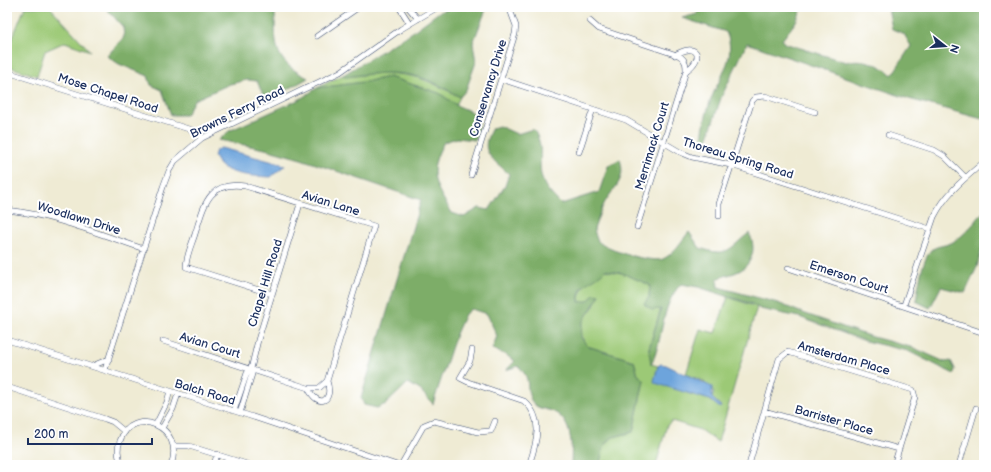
<svg xmlns="http://www.w3.org/2000/svg" width="991" height="472" font-family="'Balsamiq Sans',sans-serif">
  <rect width="100%" height="100%" fill="#fff"/>
  <filter id="ink" filterUnits="userSpaceOnUse"><feTurbulence type="fractalNoise" baseFrequency=".025" numOctaves="2"/><feDisplacementMap in="SourceGraphic" scale="8" xChannelSelector="R" yChannelSelector="G"/><feConvolveMatrix kernelMatrix="1 2 1 2 8 2 1 2 1" color-interpolation-filters="sRGB"/></filter>
  <filter id="wash" filterUnits="userSpaceOnUse"><feTurbulence type="fractalNoise" baseFrequency=".012" numOctaves="4" result="noise"/><feDisplacementMap in="SourceGraphic" scale="16" xChannelSelector="R" yChannelSelector="G"/><feGaussianBlur stdDeviation="0.9" result="paint"/><feColorMatrix in="noise" values="0 0 0 0 0 0 0 0 0 0 0 0 0 0 0 0 0 1.4 0 .05"/><feComposite in="paint" operator="in"/></filter>
  <g filter="url(#wash)">
    <rect width="100%" height="100%" fill="#efebd4"/>
    <path fill="#9cc976" stroke="#5c7c6a" d="M25,7H50L90,51L65,42L45,51L37,76L7,66V45L9,46Z
      M380,73C418,74 427,80 460,97L456,105L439,93L389,77L364,82L317,88L343,75L346,77Z
      M604,270L622,273L650,285L649,297L661,308L649,348L651,364L658,366L656,373L662,385L710,400L720,408L721,406L712,398L714,392L703,381L686,374L700,329L715,333L728,297L757,307L718,442L700,430L672,421L667,425L656,465H599L605,444L613,437L633,432L644,380L638,375L634,361L587,346C576,329 583,319 595,305L588,301L579,302C579,285 592,279 604,270Z"/>
    <path fill="#7dad67" stroke="#4c6e62" d="M105,7H275C276,43 270,59 308,78L271,99L263,95L257,81L247,80L230,84L194,100L186,115H171L162,90L151,85L148,76L119,64L107,56L124,37L123,27Z
      M454,7H487L473,43L476,62L466,90L460,97C451,92 442,86 432,82C404,69 375,73 346,77L343,75L411,33L439,12Z
      M699,7H803L795,23L782,40L784,43L846,62C861,57 881,64 892,75L911,46L904,34L892,29L888,7H984V117L982,119L909,99L747,43L721,98L705,146L701,145C703,130 705,116 710,102C718,78 738,58 726,32L682,18L697,14Z
      M389,77L439,93L456,105L472,112L479,122L475,140L457,138L444,142C426,174 435,185 452,213L464,217L479,208L489,210L505,186L509,174C492,158 478,153 492,128L499,126L517,134L533,129C546,146 537,161 542,178C545,189 553,196 561,204L599,192L608,166L620,159C627,183 612,187 603,206C599,213 597,222 594,229C595,233 596,238 598,241C606,251 653,263 663,259C674,254 681,241 689,232L700,248C729,258 729,248 749,233C756,246 754,261 741,270C735,274 725,275 717,279L718,287L778,303L800,312L869,336L914,348L945,362L951,361L955,369L954,374L908,351L865,341L799,317L760,309L752,304L698,287L681,284C660,306 664,339 651,365L649,348L661,309L652,310L644,304L649,297L650,285L622,273L605,270C595,283 577,281 579,302L588,301L594,294L600,295L582,323L581,337L587,346L634,361L638,375L644,380L633,432L613,437L605,444L599,465H571C572,447 573,422 554,412C545,408 536,410 531,400C524,386 533,380 518,366L506,370L515,361L506,355L492,349L497,336L487,314L471,309L465,314L456,334L433,404L420,390L408,383L386,404L377,408L364,405L361,398L421,200L301,159L265,149L219,140L229,131L300,99L317,88L364,82Z
      M984,211V240L977,267L965,293L941,287L930,308L916,301C918,289 921,264 929,253C935,244 945,247 953,242C965,235 975,222 984,211Z"/>
    <path fill="#6da4dc" stroke="#446a9d" d="M221,148L285,165L271,177C253,176 221,176 214,156L216,150Z
      M661,364L666,365L712,387V398L721,407L720,408L710,400L655,383L654,381L658,366Z"/>
  </g>
  <g filter="url(#ink)">
    <g fill="none" stroke-linecap="round" stroke-linejoin="round">
      <defs>
        <path id="minor" d="M399,7L410,24
          M408,7L418,19
          M590,21L599,29L680,56C686,61 686,64 686,71L637,227
          M317,36L359,7
          M675,55C695,42 707,56 686,71
          M7,72L195,131L202,138
          M501,79L626,120L680,152L692,157L731,165L930,229
          M888,135L934,150L944,156L965,177
          M579,152L593,109
          M471,175L515,34L516,26L509,7
          M7,210C54,215 99,234 144,249
          M719,216V204L752,101L756,97L765,96L815,112
          M788,268L984,333
          M904,305L934,217C946,193 964,179 984,162
          M7,340L247,415L397,465
          M163,341L308,388H319L327,381L374,226L245,186C208,180 204,206 195,234C192,244 186,256 186,267L272,294
          M472,350L470,361L460,378L468,382L524,401C544,418 537,442 529,465
          M92,366L109,359
          M105,370L163,187L169,171L175,161L202,138L340,72L401,29L438,7
          M7,387L105,419L113,422L125,432
          M308,388C318,409 334,402 327,381
          M234,411L247,373L251,369
          M764,411L899,449
          M240,413L252,374L251,369L258,340L300,204
          M156,424L167,402L170,391
          M162,428L173,409L178,394
          M174,446H189L250,465
          M122,465C118,458 117,449 120,441C132,405 186,426 171,465
          M214,465L217,454
          M401,465L424,425L434,421L478,432L491,431L495,421
          M749,465L779,359L788,352L913,390L915,397L894,465
          M959,465L976,408"/>
      </defs>
      <use href="#minor" stroke="#3b4b70" stroke-width="6"/>
      <use href="#minor" stroke="#fff" stroke-width="5"/>
    </g>
  </g>
  <g text-anchor="middle" stroke-width="4" stroke-linejoin="round" paint-order="stroke">
    <g font-size="12" fill="#1b2f5e" stroke="#fff">
      <text transform="translate(488 88) rotate(-73)" y="4">Conservancy Drive</text>
      <text transform="translate(108 93) rotate(18)" y="4">Mose Chapel Road</text>
      <text transform="translate(237 112) rotate(-26)" y="4">Browns Ferry Road</text>
      <text transform="translate(652 146) rotate(-73)" y="4">Merrimack Court</text>
      <text transform="translate(738 158) rotate(17)" y="4">Thoreau Spring Road</text>
      <text transform="translate(331 203) rotate(17)" y="4">Avian Lane</text>
      <text transform="translate(79 218) rotate(17)" y="4">Woodlawn Drive</text>
      <text transform="translate(849 277) rotate(18)" y="4">Emerson Court</text>
      <text transform="translate(265 283) rotate(-73)" y="4">Chapel Hill Road</text>
      <text transform="translate(210 345) rotate(17)" y="4">Avian Court</text>
      <text transform="translate(844 358) rotate(16)" y="4">Amsterdam Place</text>
      <text transform="translate(205 392) rotate(17)" y="4">Balch Road</text>
      <text transform="translate(834 420) rotate(16)" y="4">Barrister Place</text>
    </g>
  </g>
  <rect width="991" height="472" fill="none" stroke="#fff" stroke-width="24"/>
  <g transform="translate(945 46) rotate(107)" stroke="#ffffff" stroke-width="3" paint-order="stroke">
  <path d="M0-3L7 15L0 10L-7 15Z" fill="#1b2f5e"/>
  <text y="-6" font-size="11" font-weight="bold" text-anchor="middle" fill="#1b2f5e">N</text>
  </g>
  <path d="M28 438v6h124v-6" fill="none" stroke="#1b2f5e" stroke-width="2"/>
  <text x="34" y="438" font-size="12" fill="#1b2f5e" stroke="#ffffff" stroke-width="3" paint-order="stroke">200 m</text>
</svg>
